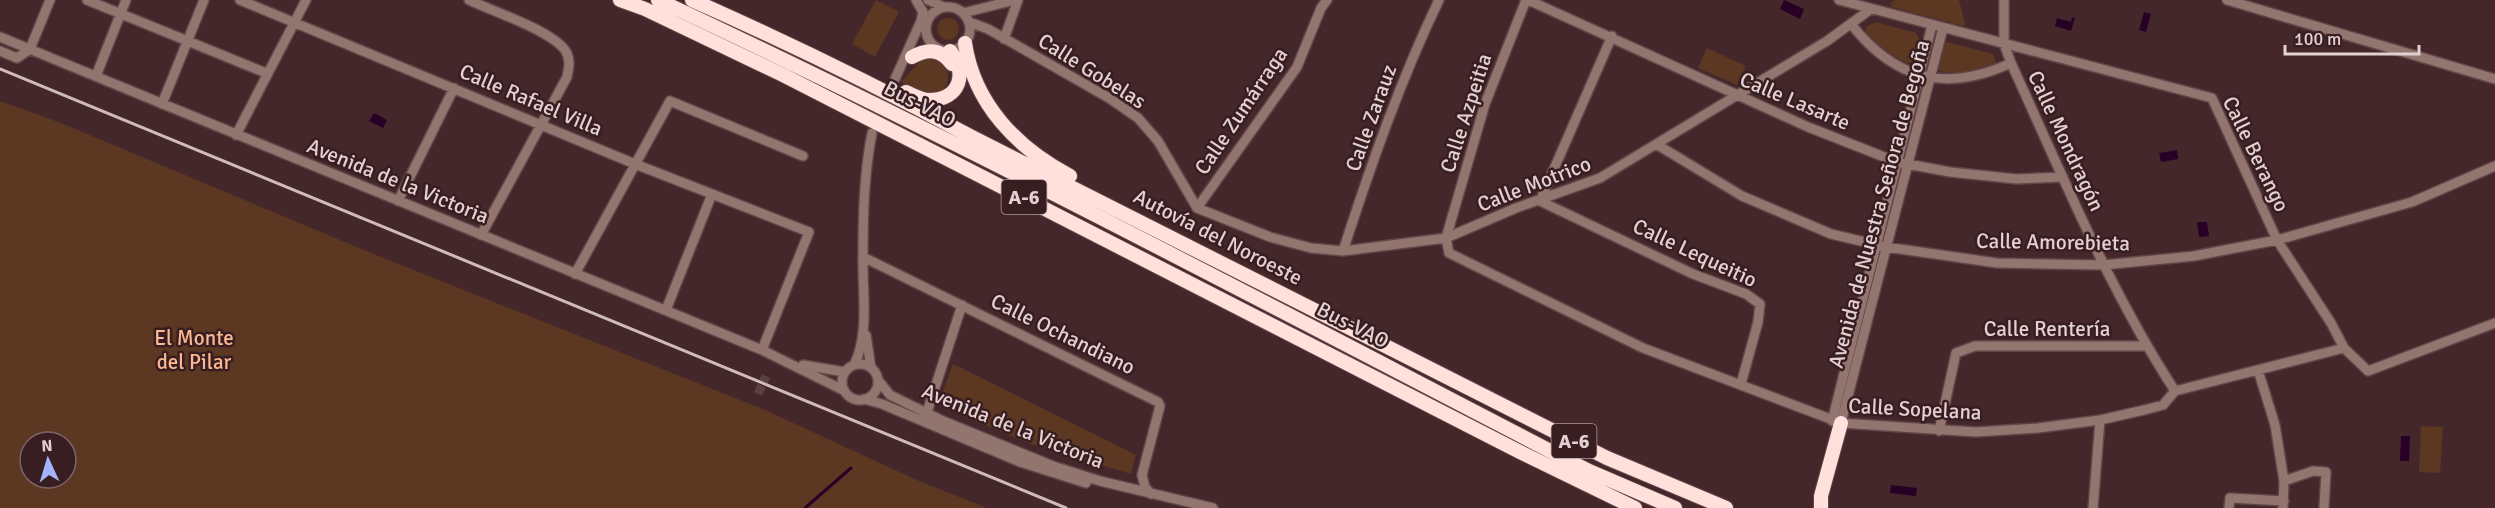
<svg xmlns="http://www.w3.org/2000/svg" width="2495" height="508" font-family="Signika,sans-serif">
  <rect width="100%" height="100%" fill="#43272a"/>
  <path fill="#5c3722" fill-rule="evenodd" d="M876,0L899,12L875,57L852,44Z
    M1895,0H1959L1965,23L1964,26L1891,7L1890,4Z
    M937 29a11 11 0 1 1 22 0a11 11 0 1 1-22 0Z
    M1876,22L1916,33L1921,42L1917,61L1907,63C1895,56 1864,43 1866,27Z
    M1947,42L1993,54L1996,62C1985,74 1955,75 1940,71L1936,66L1944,43Z
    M1707,48L1746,66L1737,85L1698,68Z
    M933,57C955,65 952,97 928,94C918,92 910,87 901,82L921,60Z
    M0,101L61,123L376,255L765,410L919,481L987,508H0ZM30,442H66V478H30Z
    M953,364L1136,455L1131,474L1028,443L946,409L943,391Z
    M2421,426L2443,427L2440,473L2419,472Z"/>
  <path fill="#290025" d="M1784,0L1804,9L1800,19L1780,9Z
    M2144,12L2151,14L2146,32L2139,30Z
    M2072,17L2075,18L2071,31L2055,26L2057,18L2071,22Z
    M374,113L387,120L383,128L369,121Z
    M2177,150L2178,159L2161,162L2159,153Z
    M2197,222H2207L2209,236L2199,237Z
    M2401,436H2410L2409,461H2400Z
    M1891,485L1917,488L1916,496L1890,493Z"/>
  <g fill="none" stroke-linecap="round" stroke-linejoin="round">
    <path stroke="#290025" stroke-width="3" d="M805,508L851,468"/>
    <path stroke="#5b4043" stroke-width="9" stroke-dasharray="9 4.5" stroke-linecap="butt" d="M874,128L895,79
      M758,394L766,376"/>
    <defs>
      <path id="minor" d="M87,0L266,73
        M240,0L635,164L809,232L762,350
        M469,0C492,11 550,30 565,50C571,59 569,67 567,77L481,235
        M928,0L944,7
        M1526,0L1485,104L1446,238L1449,253L1643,348L1841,423L1976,432L2038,428L2100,420L2144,410L2163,405L2175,391L2344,348
        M1528,0L1808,127L1897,162L1950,172L2017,179L2063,177
        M1839,0L2212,98L2277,240L2331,323L2344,348L2368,371L2495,323
        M2004,0V44L2011,63C2062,174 2108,288 2175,391
        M2227,0L2495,79
        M926 29a22 22 0 1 1 44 0a22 22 0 1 1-44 0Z
        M963,13L1015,0
        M969,22L988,29L1109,98L1138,118L1158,141L1197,208
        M1851,24C1895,80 1946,93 2011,63
        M1612,36L1540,201L1693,274L1746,294L1760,304L1758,322L1741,384
        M0,37L762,350L843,390
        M1004,39L1018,0
        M0,51L17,58L30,49L50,0
        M96,76L126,0
        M895,79L921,21L923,12L916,0
        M162,104L204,0
        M236,135L306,0
        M1656,144L1742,196L1831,234L1886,247L1997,263L2103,265L2194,256L2277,240L2412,202L2495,166
        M398,201L454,88
        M1197,208L1270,237L1311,248L1343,251L1446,238L1516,208L1600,178L1827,41L1871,9
        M1197,208L1297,67L1321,8L1327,0
        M1343,251C1371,165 1400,81 1439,0
        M863,257L1158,402L1160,406L1142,475L1145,487L1151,494
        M575,274L670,101L803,156
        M666,310L712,194
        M866,335L871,368
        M842 382a18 18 0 1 1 36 0a18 18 0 1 1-36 0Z
        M803,365L845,372
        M854,365C870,333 862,291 863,256C863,215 864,174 872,133
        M2258,370L2275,425L2284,481L2313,471L2326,472L2324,508
        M878,380L890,395L943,421L1053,466L1100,481L1213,508
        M864,399L882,404L1020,462L1086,483
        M927,412L962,305
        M1832,421L1932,25
        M1841,423L1943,28
        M1939,431L1956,353L1975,346H2146
        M2093,508L2100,420
        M2229,508L2230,498L2284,501
        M2283,508L2284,481"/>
      <path id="highway" d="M620,0L645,9L783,75L1520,452L1635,508
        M658,0C973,147 1280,311 1589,471L1675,508
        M692,0C787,42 879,87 970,136L1607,458L1726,508
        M965,43C974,104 1017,148 1070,176
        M912,57C928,48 941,49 952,64
        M906,92C913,95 921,100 929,100C960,100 968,73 950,51
        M1821,508V496L1841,423"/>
    </defs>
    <use href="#minor" stroke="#604548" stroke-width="12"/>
    <use href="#highway" stroke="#604548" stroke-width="16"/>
    <use href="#minor" stroke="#93756f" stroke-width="9"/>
    <use href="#highway" stroke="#ffe0db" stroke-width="14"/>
    <path stroke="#cfbbbc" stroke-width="3" d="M0,69L1066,508"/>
  </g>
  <g text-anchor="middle" stroke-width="5" stroke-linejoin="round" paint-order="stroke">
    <g fill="#381d21" stroke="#b09a9c" stroke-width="1.5">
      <rect x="1001.5" y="180" width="45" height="34" rx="4.5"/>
      <rect x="1551.5" y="424" width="45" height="34" rx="4.5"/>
    </g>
    <g font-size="20" font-weight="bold" fill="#e3d0d1">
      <text x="1024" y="204">A-6</text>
      <text x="1574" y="448">A-6</text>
    </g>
    <g font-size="21" fill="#e3d0d1" stroke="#381d21">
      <text transform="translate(1092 71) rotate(32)" y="7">Calle Gobelas</text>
      <text transform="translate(531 100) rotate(23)" y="7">Calle Rafael Villa</text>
      <text transform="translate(1795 101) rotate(23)" y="7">Calle Lasarte</text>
      <text transform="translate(920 104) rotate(27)" y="7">Bus-VAO</text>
      <text transform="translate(1241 111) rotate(-56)" y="7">Calle Zumárraga</text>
      <text transform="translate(1466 113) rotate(-72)" y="7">Calle Azpeitia</text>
      <text transform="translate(1371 118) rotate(-70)" y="7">Calle Zarauz</text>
      <text transform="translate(2066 141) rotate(65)" y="7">Calle Mondragón</text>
      <text transform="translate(2256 154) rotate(64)" y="7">Calle Berango</text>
      <text transform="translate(398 181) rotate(22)" y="7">Avenida de la Victoria</text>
      <text transform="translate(1534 184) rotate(-21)" y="7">Calle Motrico</text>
      <text transform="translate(1879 204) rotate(-75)" y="7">Avenida de Nuestra Señora de Begoña</text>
      <text transform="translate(1218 237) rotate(27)" y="7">Autovía del Noroeste</text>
      <text transform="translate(2053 242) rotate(1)" y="7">Calle Amorebieta</text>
      <text transform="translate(1695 253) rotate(25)" y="7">Calle Lequeitio</text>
      <text transform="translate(1353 325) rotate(27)" y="7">Bus-VAO</text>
      <text x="2047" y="336">Calle Rentería</text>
      <text transform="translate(1063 334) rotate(26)" y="7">Calle Ochandiano</text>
      <text transform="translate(1915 409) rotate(3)" y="7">Calle Sopelana</text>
      <text transform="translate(1013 426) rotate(22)" y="7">Avenida de la Victoria</text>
    </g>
    <g font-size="21" fill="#fcb893" stroke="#381d21">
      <text x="194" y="345">El Monte<tspan x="194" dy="24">del Pilar</tspan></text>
    </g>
  </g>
  <g transform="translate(48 460) rotate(356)"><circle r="28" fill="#381d21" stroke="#7c6567" stroke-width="1.5"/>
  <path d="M0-4.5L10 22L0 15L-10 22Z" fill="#a3b2fd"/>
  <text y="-9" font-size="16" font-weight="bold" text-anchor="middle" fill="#e3d0d1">N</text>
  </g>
  <path d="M2285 45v9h134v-9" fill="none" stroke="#e3d0d1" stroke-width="3"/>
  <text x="2294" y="45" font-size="18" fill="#e3d0d1" stroke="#381d21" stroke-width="4.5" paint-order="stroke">100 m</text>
</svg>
